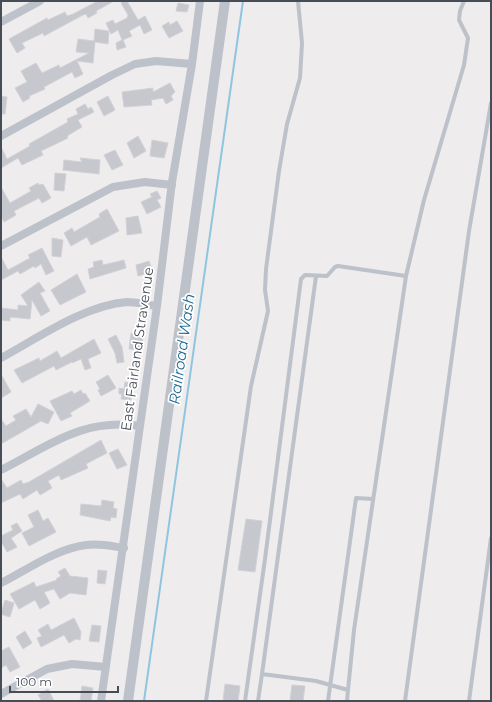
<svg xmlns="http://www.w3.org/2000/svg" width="492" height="702" font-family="Montserrat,sans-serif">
  <rect width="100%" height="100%" fill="#eeecec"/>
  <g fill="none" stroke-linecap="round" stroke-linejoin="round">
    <path stroke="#90c5e0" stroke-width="2" d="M144,701L243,1"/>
  </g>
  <path fill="#c7c7ce" stroke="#d1d1d7" d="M98,1H114L96,11L97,13L88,18L86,14L83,15L44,36L43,33L22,43L25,48L17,53L9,39L47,18L48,20L65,12L67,16L73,14Z
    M124,1H127L138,20L145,16L152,30L144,34L140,25L129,31L132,36L123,40L126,47L117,50L116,43L122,40L118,30L111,34L106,23L113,20L115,24L127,18L128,15L121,3Z
    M178,3L189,5L187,12L176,11Z
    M177,21L183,31L169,38L162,26L169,22L170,25Z
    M95,29L109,31L108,44L95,42L93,63L77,61L83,74L75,78L72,72L44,87L45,89L29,96L30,98L23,102L15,88L27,82L21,71L36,63L42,73L59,65L60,68L89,53L76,52L78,39L94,41Z
    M170,83L175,92L171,96L173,100L166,104L163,98L151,100L152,105L124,107L122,92L153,88V92Z
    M1,96L7,97L5,114H1Z
    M108,96L115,110L104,116L97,102Z
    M85,104L88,109L91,107L94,112L78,120L82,127L67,136L68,138L41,151L43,155L22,165L18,158L1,168V147L7,159L30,146L29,144L68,122L67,119L78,114L76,109Z
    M138,136L146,151L134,158L127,143Z
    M152,140L168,143L164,158L150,156Z
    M115,150L123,165L112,170L104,155Z
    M80,158L100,160L99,174L63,170L64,160L82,162Z
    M55,173L66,174L64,191L54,190Z
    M38,183L39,185L43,184L51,198L42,203L39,198L14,211L16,215L4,222L1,216V187L10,203L31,191L29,188Z
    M157,191L161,198L157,200L161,207L147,214L141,202L152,197L150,194Z
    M107,209L119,231L91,245L87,237L71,246L64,233L72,228L74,232L100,217L99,214Z
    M138,216L142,233L127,235L126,218Z
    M52,238L63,240L61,257L52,256Z
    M42,248L54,271L46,275L41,264L35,268L34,266L20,274L18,271L1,280V257L8,270L30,258L28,255Z
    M102,260L103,265L124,260L126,268L90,279L88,269L94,267L93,262Z
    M149,261L153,272L138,276L136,265Z
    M77,274L86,292L60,305L51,290Z
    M39,282L45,291L40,293L50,311L41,316L32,300L30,319L10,317V321L1,320V308L18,310V305L28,306L21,295Z
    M131,333L143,335L142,350L129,349Z
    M116,335L122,347L124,362L117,363L115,353L108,339Z
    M94,339L101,353L88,359L91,368L85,370L81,359L72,363V362L56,370L54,366L22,383L14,370L39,358L40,361L57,351L61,358Z
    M1,374L11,392L1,398Z
    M108,375L116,388L101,396L98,390L100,389L96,382Z
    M125,382L133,383L131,400L121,399L122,394H119V388L124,389Z
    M81,390L83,394L85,393L90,401L70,413L72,416L61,421L50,401L72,391L74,394Z
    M38,404L54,412L48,424L41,421L1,444V419L6,426L16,420L13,416L26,409L31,417Z
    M101,440L107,453L86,464L88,468L61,480L59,475L48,481L52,488L40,495L37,490L23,499L20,494L1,503V479L7,488L21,480L23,484L29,482Z
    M118,449L127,465L117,469L109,453Z
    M102,500L114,502L113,508L117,509L116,518L111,517L110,521L80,515L81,504L101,506Z
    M38,510L43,521L48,518L56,532L29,546L22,533L34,527L28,515Z
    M246,519L262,521L255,572L238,570Z
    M17,523L22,531L11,538L17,547L7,552L1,541V536L13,530L11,526Z
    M65,568L70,576L88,578L86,595L70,593L60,599L54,589L44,592L50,603L40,609L35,600L19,609L10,594L34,582L36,587L57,580L56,579L61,576L58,572Z
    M98,570L107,571L105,584L97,583Z
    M5,600L14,603L10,617L3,615L1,613Z
    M74,618L81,632L80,640L76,639L69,643L64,635L41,647L37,638L42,636L38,630L48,624L51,630Z
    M92,625L101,626L99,642L89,641Z
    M25,631L32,643L23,649L16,637Z
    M9,647L20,667L10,672L6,665L1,668V651Z
    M225,684L240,686L238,701H223Z
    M292,685L305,686L303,701H290Z
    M82,686L93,688L91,701H80Z
    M48,689L54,701H42L38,695Z"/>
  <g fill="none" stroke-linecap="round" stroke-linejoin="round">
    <path stroke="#bcc1ca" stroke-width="4" d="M316,276L262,674L316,681L348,690L354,630L406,276
      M206,701L251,386L268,311L265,290L266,269L279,171L287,124L300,78L302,43L298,1
      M245,701L265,559L301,279L305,275L327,276L335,267L338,266L406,276L424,200L464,65L468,38L459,20L460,11L464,1
      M258,701L262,674
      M328,701L356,498L373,499
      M347,701L348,690
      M405,701L469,231L491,103
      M469,701L491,538"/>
    <path stroke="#bcc1ca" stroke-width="8" d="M1,22L40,1
      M1,136L112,75L135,64L156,61L192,64
      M1,246L113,187L145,182L172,185
      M1,358C38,338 85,305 127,302C137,302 147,305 157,306
      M1,470C50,445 82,418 140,426
      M1,583C28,569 56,549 86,545C99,543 111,546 124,548
      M1,694L47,669L72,664L106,667
      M101,701L157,306L172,182L192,64L200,1"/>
    <path stroke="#bcc1ca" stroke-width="10" d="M128,701L225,1"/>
  </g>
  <g text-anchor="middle" stroke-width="3.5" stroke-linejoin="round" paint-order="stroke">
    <g font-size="14" fill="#474d57" stroke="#fff">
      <text transform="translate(137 349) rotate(-82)" y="5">East Fairland Stravenue</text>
    </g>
    <g font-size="15" font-style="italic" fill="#1c6a94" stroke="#fff">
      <text transform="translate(182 349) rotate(-82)" y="5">Railroad Wash</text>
    </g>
  </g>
  <rect width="492" height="702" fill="none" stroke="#474d57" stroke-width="4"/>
  <path d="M10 686v6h108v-6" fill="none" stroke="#474d57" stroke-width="2"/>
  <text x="16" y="686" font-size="12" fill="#474d57" stroke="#ffffff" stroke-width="3" paint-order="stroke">100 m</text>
</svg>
